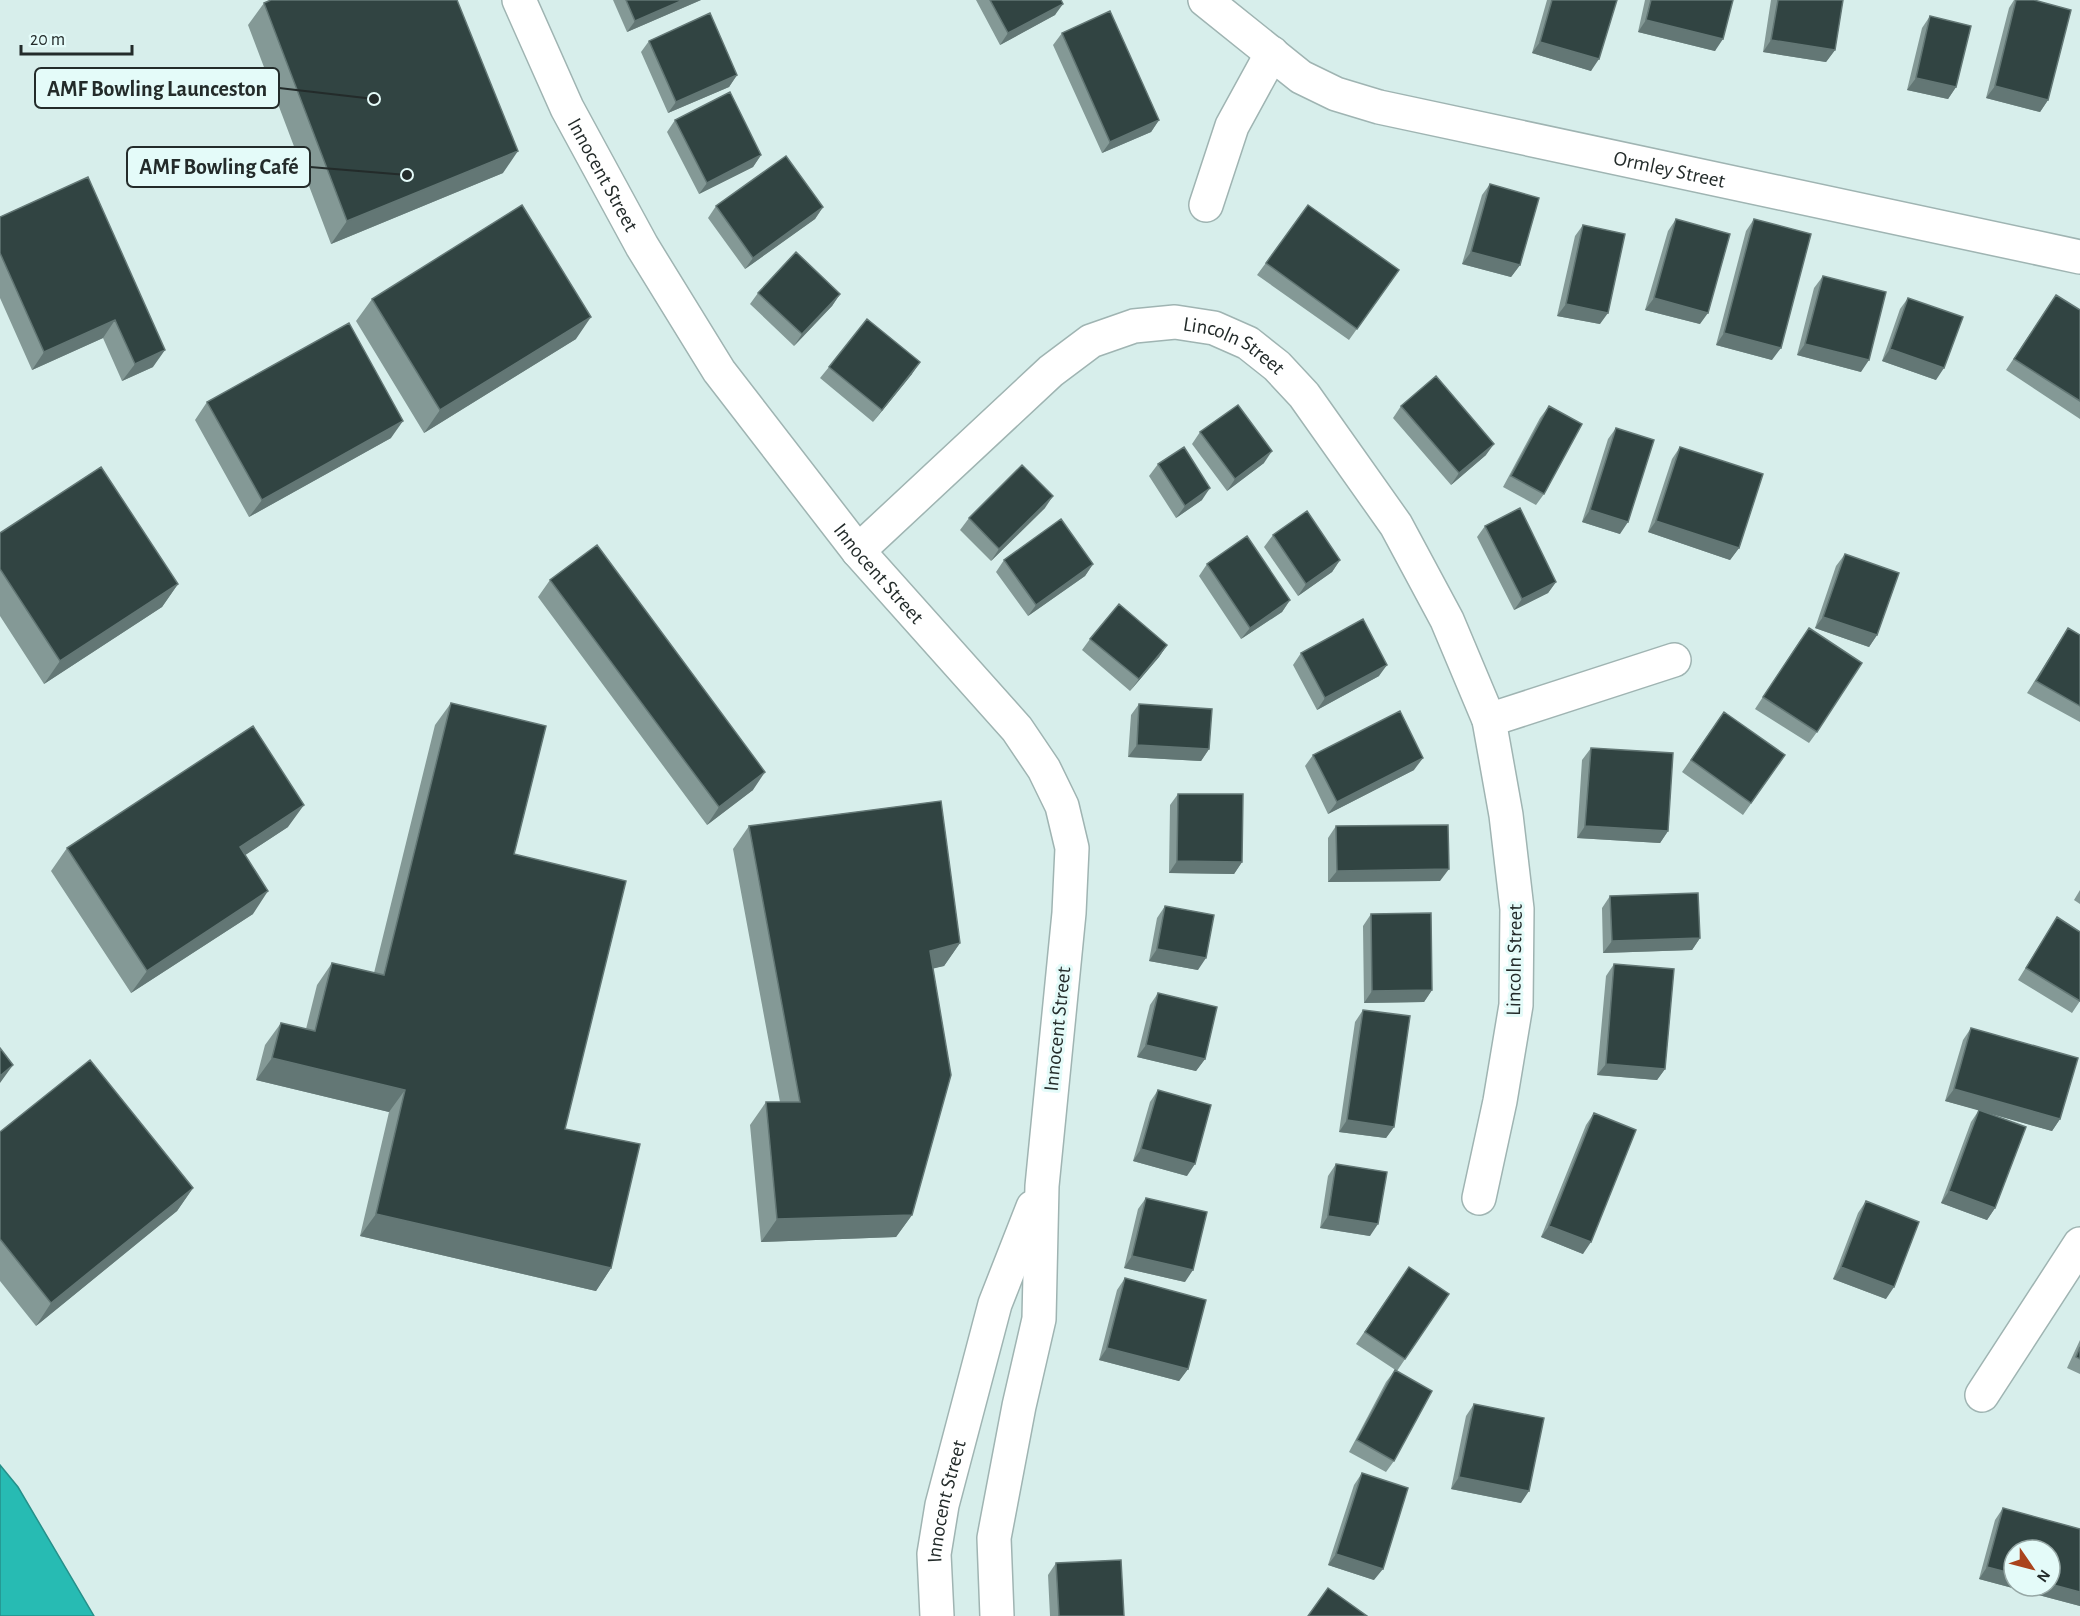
<svg xmlns="http://www.w3.org/2000/svg" width="2080" height="1616" font-family="'Alegreya Sans',sans-serif">
  <rect width="100%" height="100%" fill="#d7eeeb"/>
  <path fill="#27bbb3" stroke="#26908a" stroke-width="1.5" d="M0,1465L18,1487L94,1616H0Z"/>
  <g fill="none" stroke-linecap="round" stroke-linejoin="round">
    <defs>
      <g id="minor">
        <path id="s1" d="M519,0L567,108L642,246L719,371L858,551L1017,729L1044,769L1062,806L1072,848L1069,913L1042,1186L1039,1319L1019,1406L994,1538L997,1616"/>
        <path id="s2" d="M1205,0L1301,77L1336,94L1379,107L2080,257"/>
        <path d="M1206,205L1232,126L1272,53"/>
        <path id="s3" d="M858,551L1051,371L1091,341L1134,326L1175,322L1214,328L1248,343L1277,366L1304,395L1396,525L1447,620L1489,720L1506,815L1517,909L1516,1005L1500,1101L1479,1198"/>
        <path d="M1489,720L1674,660"/>
        <path d="M1982,1395L2080,1244"/>
        <path id="s4" d="M937,1616L934,1554L942,1505L995,1304L1033,1207"/>
      </g>
    </defs>
    <use href="#minor" stroke="#9fb4b2" stroke-width="36"/>
    <use href="#minor" stroke="#fff" stroke-width="33"/>
  </g>
  <path fill="#849996" d="M613,0H701L627,32Z
    M976,0H1061L1055,15L1000,45Z
    M1547,0H1617L1591,71L1532,53Z
    M1645,0H1733L1715,51L1638,32Z
    M1771,0H1843L1835,50L1826,62L1763,52Z
    M2014,0H2034L2048,100L2040,112L1986,98L2009,8Z
    M264,3L503,173L331,244L248,25Z
    M1930,16L1956,87L1948,99L1907,90L1922,28Z
    M1062,33L1159,120L1151,132L1102,153L1053,45Z
    M649,41L737,75L729,87L668,113L641,52Z
    M675,120L761,155L753,167L699,194L667,132Z
    M88,177L153,367L122,381L103,338L32,370L0,298V217Z
    M1490,184L1520,265L1511,277L1462,264L1482,195Z
    M1308,205L1399,270L1349,340L1257,275Z
    M716,206L823,207L815,219L745,269L708,218Z
    M1676,219L1700,324L1645,310L1668,231Z
    M1754,219L1772,360L1716,345L1746,231Z
    M1583,225L1600,324L1557,316L1575,236Z
    M1823,276L1861,372L1797,355L1814,288Z
    M758,293L840,294L832,306L794,346L750,304Z
    M2056,295L2080,310V419L2006,370Z
    M1908,298L1936,380L1882,361L1900,309Z
    M372,299L576,339L424,433L356,321Z
    M829,367L912,374L873,422L820,378Z
    M207,402L391,438L249,517L195,420Z
    M1401,406L1486,455L1451,485L1393,418Z
    M1549,406L1544,494L1536,505L1503,487L1540,418Z
    M1616,428L1620,534L1582,522L1608,439Z
    M1200,432L1264,463L1227,491L1192,444Z
    M1680,447L1739,548L1730,560L1648,532L1672,459Z
    M1158,464L1202,500L1176,518L1149,476Z
    M1045,508L991,561L960,530L969,518Z
    M1485,526L1556,582L1548,593L1514,610L1477,537Z
    M0,533L178,584L162,607L44,684L0,616Z
    M1273,535L1340,560L1332,572L1298,596L1264,547Z
    M1845,554L1877,635L1869,647L1815,628L1836,566Z
    M1004,560L1093,564L1085,576L1028,616L996,572Z
    M1207,564L1290,600L1282,612L1241,639L1199,576Z
    M550,580L753,790L707,825L538,597Z
    M2068,628L2080,635V722L2027,693Z
    M1090,639L1167,645L1159,657L1130,691L1082,650Z
    M1801,639L1817,732L1809,743L1755,709Z
    M1301,653L1379,676L1317,710L1293,665Z
    M451,703L514,854L565,1129L611,1268L596,1291L360,1236L389,1112L256,1080L265,1045L281,1023L306,1029L317,985L332,963L374,973L435,725Z
    M1139,704L1209,749L1201,761L1128,757L1131,715Z
    M1724,712L1785,755L1743,815L1682,772Z
    M1591,748L1668,831L1660,843L1577,838L1582,760Z
    M1313,755L1414,770L1328,814L1305,766Z
    M1178,794L1242,862L1234,874L1169,873L1170,805Z
    M749,826L960,943L944,966L933,968L912,1215L896,1237L761,1242L750,1125L766,1102H780L733,849Z
    M1336,826L1440,881L1328,882V838Z
    M288,827L245,855L253,914L131,993L51,871L67,848Z
    M2080,890V904L2074,900Z
    M1610,896L1700,938L1692,950L1603,953L1602,908Z
    M1165,906L1198,970L1149,961L1157,918Z
    M1371,914L1432,990L1424,1002L1364,1003L1363,926Z
    M2057,917L2080,1001L2072,1013L2018,980Z
    M1614,964L1665,1069L1657,1080L1597,1075L1606,976Z
    M1158,993L1205,1059L1196,1071L1137,1057L1150,1005Z
    M1363,1010L1394,1127L1386,1138L1339,1132L1355,1022Z
    M1971,1028L2060,1119L2052,1131L1985,1112L1995,1208L1987,1220L1941,1203L1971,1122L1979,1110L1945,1101L1963,1040Z
    M1158,1090L1187,1176L1133,1161L1150,1102Z
    M1594,1113L1583,1254L1541,1237L1586,1125Z
    M0,1132L193,1188L177,1211L36,1326L0,1281Z
    M1336,1164L1370,1236L1320,1228L1328,1176Z
    M1146,1198L1185,1282L1124,1268L1138,1209Z
    M1866,1201L1886,1299L1833,1279L1858,1213Z
    M1409,1267L1449,1294L1397,1371L1356,1344Z
    M1125,1278L1188,1369L1179,1381L1099,1360L1117,1290Z
    M2080,1340V1374L2067,1368Z
    M1395,1370L1394,1461L1386,1472L1349,1452L1386,1382Z
    M1474,1404L1521,1503L1451,1489L1466,1416Z
    M1362,1473L1374,1580L1328,1565L1354,1485Z
    M2003,1508L2080,1529V1606L1979,1579L1995,1520Z
    M1056,1563L1124,1616H1050L1048,1575Z"/>
  <path fill="#637775" d="M683,0H701L627,32L635,21Z
    M1063,4L1055,15L1000,45L1008,33Z
    M1646,20L1723,39L1715,51L1638,32Z
    M1771,40L1835,50L1826,62L1763,52Z
    M1540,42L1599,59L1591,71L1532,53Z
    M737,75L729,87L668,113L676,102Z
    M1916,78L1956,87L1948,99L1907,90Z
    M1995,86L2048,100L2040,112L1986,98Z
    M1159,120L1151,132L1102,153L1110,142Z
    M518,151L503,173L331,244L347,221Z
    M761,155L753,167L699,194L707,183Z
    M823,207L815,219L745,269L753,258Z
    M1471,252L1520,265L1511,277L1462,264Z
    M840,294L832,306L794,346L802,334Z
    M1654,298L1708,313L1700,324L1645,310Z
    M1566,304L1608,313L1600,324L1557,316Z
    M591,317L576,339L424,433L440,410Z
    M115,320L103,338L32,370L44,352Z
    M1724,333L1781,348L1772,360L1716,345Z
    M1805,344L1869,360L1861,372L1797,355Z
    M1890,349L1944,368L1936,380L1882,361Z
    M165,350L153,367L122,381L135,364Z
    M920,362L912,374L873,422L882,410Z
    M403,421L391,438L249,517L262,500Z
    M1494,444L1486,455L1451,485L1459,473Z
    M1272,451L1264,463L1227,491L1235,479Z
    M1210,488L1202,500L1176,518L1185,506Z
    M1053,496L1045,508L991,561L999,549Z
    M1590,510L1628,522L1620,534L1582,522Z
    M1656,521L1739,548L1730,560L1648,532Z
    M1340,560L1332,572L1298,596L1306,584Z
    M1093,564L1085,576L1028,616L1036,605Z
    M1556,582L1548,593L1514,610L1522,599Z
    M178,584L162,607L44,684L60,661Z
    M1290,600L1282,612L1241,639L1250,628Z
    M1823,617L1877,635L1869,647L1815,628Z
    M1167,645L1159,657L1130,691L1139,679Z
    M1387,665L1379,676L1317,710L1325,698Z
    M1137,745L1209,749L1201,761L1128,757Z
    M1423,758L1414,770L1328,814L1337,802Z
    M765,772L753,790L707,825L719,807Z
    M304,805L288,827L224,869L240,847Z
    M1585,826L1668,831L1660,843L1577,838Z
    M1177,861L1242,862L1234,874L1169,873Z
    M1449,869L1440,881L1328,882L1337,871Z
    M268,891L253,914L131,993L147,971Z
    M1700,938L1692,950L1603,953L1612,941Z
    M960,943L944,966L915,973L930,951Z
    M1157,949L1206,958L1198,970L1149,961Z
    M1432,990L1424,1002L1364,1003L1372,991Z
    M1146,1045L1205,1059L1196,1071L1137,1057Z
    M272,1058L405,1090L389,1112L256,1080Z
    M1606,1064L1665,1069L1657,1080L1597,1075Z
    M13,1065L0,1083V1076Z
    M1954,1089L2060,1119L2052,1131L1945,1101Z
    M1347,1120L1394,1127L1386,1138L1339,1132Z
    M1141,1149L1195,1164L1187,1176L1133,1161Z
    M193,1188L177,1211L36,1326L51,1303Z
    M1949,1191L1995,1208L1987,1220L1941,1203Z
    M376,1214L611,1268L596,1291L360,1236Z
    M912,1215L896,1237L761,1242L777,1219Z
    M1328,1216L1378,1224L1370,1236L1320,1228Z
    M1549,1226L1591,1242L1583,1254L1541,1237Z
    M1132,1256L1193,1270L1185,1282L1124,1268Z
    M1841,1267L1894,1287L1886,1299L1833,1279Z
    M1107,1348L1188,1369L1179,1381L1099,1360Z
    M1459,1477L1529,1491L1521,1503L1451,1489Z
    M1336,1554L1383,1569L1374,1580L1328,1565Z
    M1987,1567L2014,1574V1586H2050V1584L2080,1592V1606L1979,1579Z"/>
  <path fill="#314442" stroke="#637775" stroke-width="1.5" d="M271,0H457L518,151L347,221L264,3Z
    M626,0H683L635,21Z
    M990,0H1061L1063,4L1008,33Z
    M1552,0H1617L1599,59L1540,42Z
    M1651,0H1733L1723,39L1646,20Z
    M1778,0H1843L1835,50L1771,40Z
    M2016,0H2034L2071,10L2048,100L1995,86Z
    M1110,11L1159,120L1110,142L1062,33Z
    M710,13L737,75L676,102L649,41Z
    M1930,16L1971,26L1956,87L1916,78Z
    M730,92L761,155L707,183L675,120Z
    M786,156L823,207L753,258L716,206Z
    M88,177L165,350L135,364L115,320L44,352L0,253V217Z
    M1490,184L1539,198L1520,265L1471,252Z
    M522,205L591,317L440,410L372,299Z
    M1308,205L1399,270L1357,329L1266,263Z
    M1676,219L1730,234L1708,313L1654,298Z
    M1754,219L1811,234L1781,348L1724,333Z
    M1583,225L1625,234L1608,313L1566,304Z
    M796,252L840,294L802,334L758,293Z
    M1823,276L1886,292L1869,360L1805,344Z
    M2056,295L2080,310V401L2014,359Z
    M1908,298L1963,317L1944,368L1890,349Z
    M867,319L920,362L882,410L829,367Z
    M349,323L403,421L262,500L207,402Z
    M1436,376L1494,444L1459,473L1401,406Z
    M1238,405L1272,451L1235,479L1200,432Z
    M1549,406L1582,424L1544,494L1511,476Z
    M1616,428L1654,440L1628,522L1590,510Z
    M1184,447L1210,488L1185,506L1158,464Z
    M1680,447L1763,474L1739,548L1656,521Z
    M1022,465L1053,496L999,549L969,518Z
    M101,467L178,584L60,661L0,569V533Z
    M1520,508L1556,582L1522,599L1485,526Z
    M1307,511L1340,560L1306,584L1273,535Z
    M1061,519L1093,564L1036,605L1004,560Z
    M1247,536L1290,600L1250,628L1207,564Z
    M597,545L765,772L719,807L550,580Z
    M1845,554L1899,573L1877,635L1823,617Z
    M1119,604L1167,645L1139,679L1090,639Z
    M1363,619L1387,665L1325,698L1301,653Z
    M1809,628L1862,663L1817,732L1763,697Z
    M2068,628L2080,635V706L2036,681Z
    M451,703L546,726L514,854L626,881L565,1129L640,1144L611,1268L376,1214L405,1090L272,1058L281,1023L315,1031L332,963L384,975Z
    M1139,704L1212,709L1209,749L1137,745Z
    M1400,711L1423,758L1337,802L1313,755Z
    M1724,712L1785,755L1751,803L1691,760Z
    M253,726L304,805L240,847L268,891L147,971L67,848Z
    M1591,748L1673,753L1668,831L1585,826Z
    M1178,794H1243L1242,862L1177,861Z
    M941,801L960,943L930,951L951,1075L912,1215L777,1219L766,1102H800L749,826Z
    M1448,825L1449,869L1337,871L1336,826Z
    M1698,893L1700,938L1612,941L1610,896Z
    M1165,906L1214,915L1206,958L1157,949Z
    M1431,913L1432,990L1372,991L1371,914Z
    M2057,917L2080,932V1001L2026,968Z
    M1614,964L1674,969L1665,1069L1606,1064Z
    M1158,993L1217,1007L1205,1059L1146,1045Z
    M1363,1010L1410,1016L1394,1127L1347,1120Z
    M1971,1028L2078,1058L2060,1119L1954,1089Z
    M0,1048L13,1065L0,1076Z
    M90,1060L193,1188L51,1303L0,1239V1132Z
    M1158,1090L1211,1105L1195,1164L1141,1149Z
    M1979,1110L2026,1127L1995,1208L1949,1191Z
    M1594,1113L1636,1130L1591,1242L1549,1226Z
    M1336,1164L1387,1172L1378,1224L1328,1216Z
    M1146,1198L1207,1212L1193,1270L1132,1256Z
    M1866,1201L1919,1222L1894,1287L1841,1267Z
    M1409,1267L1449,1294L1405,1359L1365,1332Z
    M1125,1278L1206,1300L1188,1369L1107,1348Z
    M2080,1347V1359L2076,1357Z
    M1395,1370L1432,1391L1394,1461L1357,1440Z
    M1474,1404L1544,1418L1529,1491L1459,1477Z
    M1362,1473L1408,1488L1383,1569L1336,1554Z
    M2003,1508L2080,1529V1592L2050,1584V1550H2014V1574L1987,1567Z
    M1121,1560L1124,1616H1059L1056,1563Z
    M1328,1588L1367,1616H1308Z"/>
  <g text-anchor="middle" stroke-width="6" stroke-linejoin="round" paint-order="stroke">
    <g font-size="21" fill="#232b2a" stroke="#e4fbf9">
      <text dy="7" stroke="none"><textPath href="#s2" startOffset="504">Ormley Street</textPath></text>
      <text dy="7" stroke="none"><textPath href="#s1" startOffset="194">Innocent Street</textPath></text>
      <text dy="7" stroke="none"><textPath href="#s3" startOffset="465">Lincoln Street</textPath></text>
      <text dy="7" stroke="none"><textPath href="#s1" startOffset="680">Innocent Street</textPath></text>
      <text transform="translate(1514 960) rotate(-89)" y="7">Lincoln Street</text>
      <text transform="translate(1057 1029) rotate(-84)" y="7">Innocent Street</text>
      <text dy="7" stroke="none"><textPath href="#s4" startOffset="116">Innocent Street</textPath></text>
    </g>
  </g>
  <path fill="none" stroke="#232b2a" stroke-width="2" d="M374 99L279 88M407 175L310 167"/>
  <g fill="#232b2a" stroke="#e4fbf9" stroke-width="2">
    <circle cx="374" cy="99" r="6"/>
    <circle cx="407" cy="175" r="6"/>
  </g>
  <g fill="#e4fbf9" stroke="#232b2a" stroke-width="2">
    <rect x="35" y="68" width="244" height="40" rx="6"/>
    <rect x="127" y="147" width="183" height="40" rx="6"/>
  </g>
  <g font-size="22" text-anchor="middle" font-weight="bold" fill="#232b2a">
    <text x="157" y="96">AMF Bowling Launceston</text>
    <text x="219" y="174">AMF Bowling Café</text>
  </g>
  <g transform="translate(2032 1568) rotate(125)"><circle r="28" fill="#e4fbf9" stroke="#97a8a6" stroke-width="1.5"/>
  <path d="M0-4.5L10 22L0 15L-10 22Z" fill="#aa431d"/>
  <text y="-9" font-size="16" font-weight="bold" text-anchor="middle" fill="#232b2a">N</text>
  </g>
  <path d="M21 45v9h111v-9" fill="none" stroke="#232b2a" stroke-width="3"/>
  <text x="30" y="45" font-size="18" fill="#232b2a" stroke="#e4fbf9" stroke-width="4.5" paint-order="stroke">20 m</text>
</svg>
